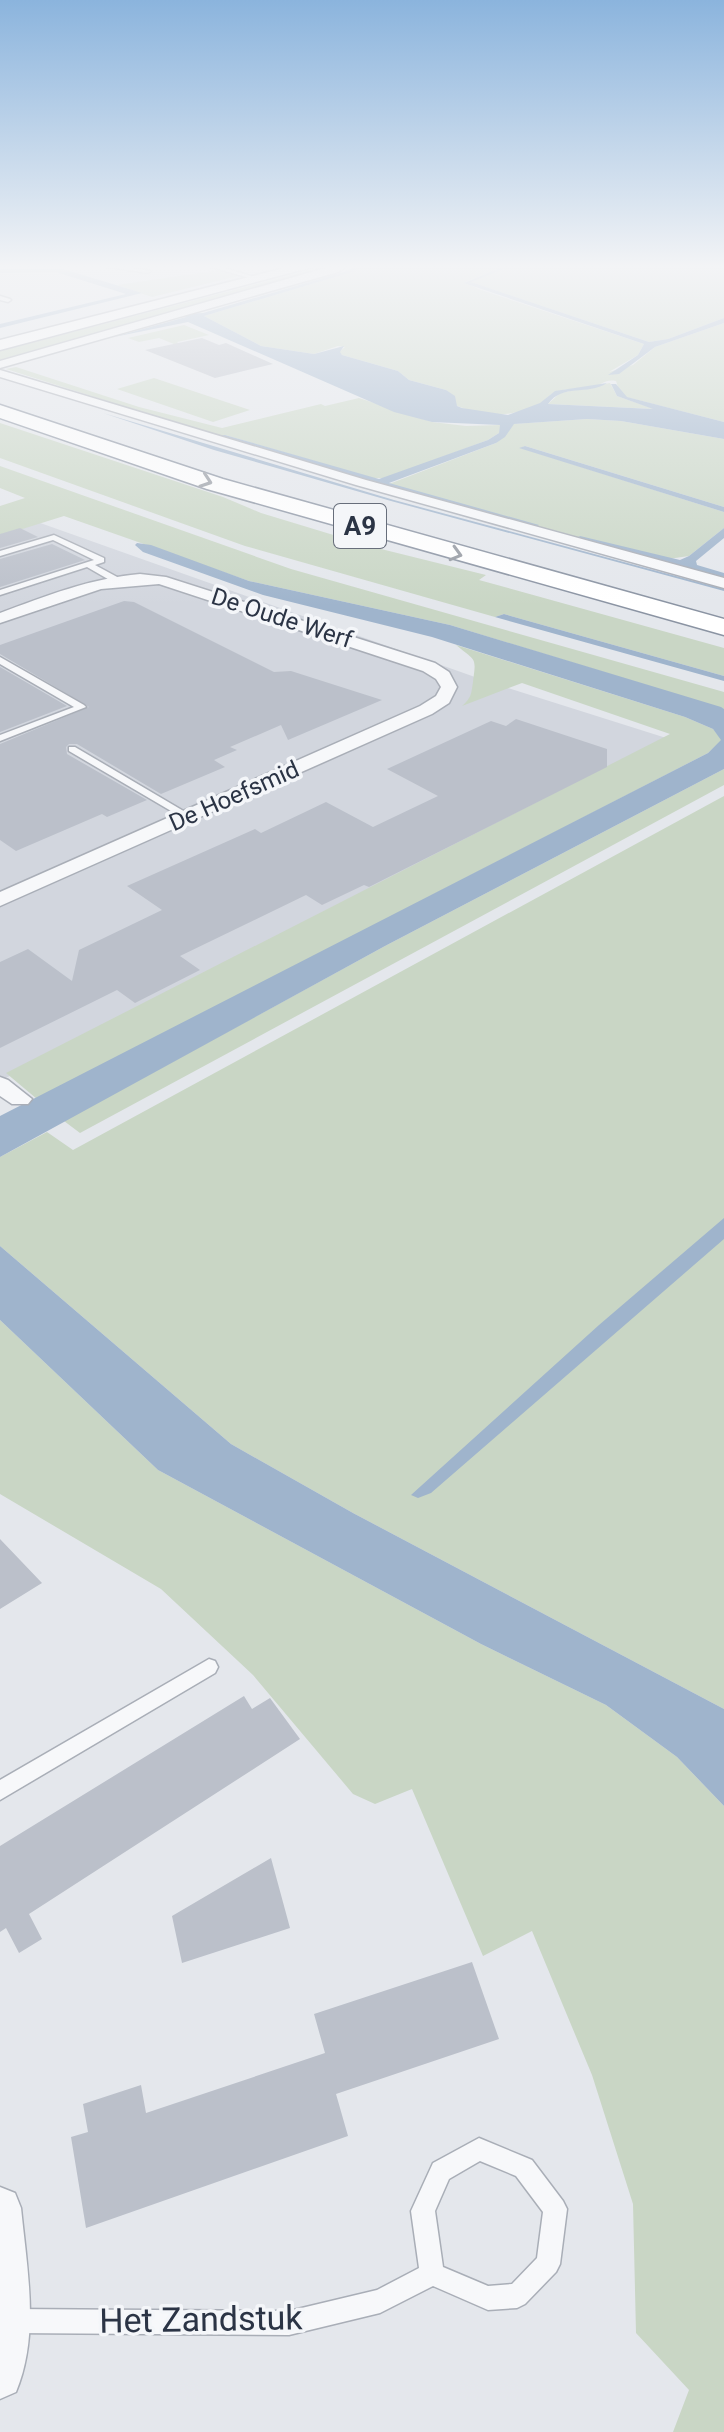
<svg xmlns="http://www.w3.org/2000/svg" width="724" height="2432" font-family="Roboto,sans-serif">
  <rect width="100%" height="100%" fill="#e4e7ec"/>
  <path fill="#d2d6de" d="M29,519L489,682L701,749L487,829L0,1081V528Z"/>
  <path fill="#c9d6c5" d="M364,265H507L465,282L478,289L644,344L638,355L609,372L633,365L655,347L724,323V422L626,397L619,390L616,381C604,379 603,385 593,387C581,390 568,387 556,392C549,394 548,399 541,403C514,418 486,417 457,406L446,390L409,380L398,371L342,355L339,352L345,347L338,346L314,354L261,346L204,316L352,272Z
    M514,265H724V318L668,339L649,342L470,282Z
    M326,266L331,267L0,361V351Z
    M220,270L238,276L152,297L117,285Z
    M184,325L209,335L177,342L184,348L159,338L139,342L128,338Z
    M16,367L139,407L222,428L321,404L325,406L359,398L432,422L466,426L501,425L499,433L488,440L386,478H372L225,435L218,436L6,369Z
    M154,378L250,410L213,422L117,389Z
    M610,383L617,396L654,409L548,404L560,393Z
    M587,419L621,421L724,439V507L525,446L521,448L724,512V528L689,556L668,559L577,538L389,484L496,443L513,424Z
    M0,423L223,497L261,513L373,547L486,575L479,580L724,648V676L504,614L495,617L245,546L0,458Z
    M0,466L291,569L724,692V709L450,625L249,581L64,516L0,536V506L25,498L0,488Z
    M456,645L685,717L713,729L722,740L708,753L37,1099L6,1073L670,734L522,683L462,706C472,697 471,694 473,682C476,657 477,662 456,645Z
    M724,769V785L80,1133L64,1121L385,946Z
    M724,796V1709L353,1513L231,1444L0,1246V1157L47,1132L73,1150Z
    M0,1320L158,1470L481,1644L606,1705L677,1757L724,1806V2432H673L689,2390L636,2333L633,2204L592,2075L532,1931L483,1956L412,1789L375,1804L353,1794L253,1675L161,1589L0,1494Z"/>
  <path fill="#9fb4cc" d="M357,265H364L352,272L204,316L261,346L314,354L344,346L340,352L342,355L398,371L409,380L446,390L455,396L457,406L462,408L508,415L540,403L555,391L607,383C587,396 563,383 548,404L653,409L617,396L611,384H616L627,397L724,422V439L621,421L587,419L514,424L505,437L496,443L389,483L539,525L534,528L218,436L225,435L379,479L488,440L499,433L500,425L432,422L394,412L188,322L114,337L186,317L181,314L203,313L347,271Z
    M507,265H514L471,282L649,342L668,339L724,318V323L655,347L619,374L608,375L638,355L644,344L464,283Z
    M0,269H63L142,293L0,328V324L126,294L56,272L0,273Z
    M103,413L394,500L724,589V591L391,501L214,450Z
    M525,446L724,507V512L519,448Z
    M724,528V538L696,561L697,565L724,573V577L576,539L580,536L680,560L689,556Z
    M137,543L151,545L249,581L450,625L721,707L724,709V769L385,946L0,1157V1116L708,753L721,740L713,729L685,717L432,637L263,595L143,552L135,545Z
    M504,614L724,676V681L495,617Z
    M724,1218V1239L431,1493L418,1498L411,1495L599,1325Z
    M0,1246L231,1444L353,1513L724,1709V1806L677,1757L606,1705L481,1644L158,1470L0,1320Z"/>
  <path fill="#bbc0ca" d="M202,338L219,345L226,343L273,364L215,378L145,350Z
    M20,528L38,537L0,548V534Z
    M52,544L85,560L0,587V559Z
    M124,601L134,602L274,672L291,671L382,700L288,740L281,725L230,747L237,750L214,760L225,767L161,794L77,744H69L66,747L67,754L147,800L107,817L102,814L16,851L0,840V744L89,707L0,654V645Z
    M0,667L67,706L0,732Z
    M516,719L607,749V767L369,887L364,885L322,905L306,895L180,956L200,970L135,1003L117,990L0,1048V962L28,949L72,981L79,950L162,910L127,886L255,829L261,833L326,802L373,827L438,796L387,769L491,721L506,726Z
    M0,1539L42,1583L0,1609Z
    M244,1696L252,1709L270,1698L300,1739L29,1914L42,1939L19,1953L6,1928L0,1932V1846Z
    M271,1858L290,1928L182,1963L172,1916Z
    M472,1962L499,2039L336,2094L348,2136L86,2228L71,2137L88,2132L83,2104L141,2085L146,2113L325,2053L314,2014Z"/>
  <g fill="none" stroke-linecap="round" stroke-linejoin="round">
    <defs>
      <path id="lane" d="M96,265H113L151,271L148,273Z
        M205,265H214L261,279L256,280Z
        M0,296L10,299L11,300L8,302L0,300Z
        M54,535L104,558V562L95,565L119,578V582H113L87,567L0,595V590L94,560L53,540L0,556V551Z
        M0,657L84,705L86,707L0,741V735L74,707L0,664Z
        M69,747H75L192,816L187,819L183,818L69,751Z
        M209,1659L215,1661L218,1667L215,1673L0,1800V1780Z
        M479,2138L532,2160L563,2201L567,2209L560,2264L556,2272L525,2304L517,2308L488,2310L433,2286L380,2313L289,2335L11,2333L2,2330L0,2318L2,2312L11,2309L289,2311L377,2290L419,2268L411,2211L433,2163ZM480,2161L516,2176L543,2212L537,2258L512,2284L488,2286L443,2267L435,2211L449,2179Z"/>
      <path id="street" d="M336,265H348L338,272L0,368V361Z
        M0,370L366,480L724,578V588L356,485L0,377Z
        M140,574L166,577L435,663L449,672L457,687L449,703L432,714L0,906V892L420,706L436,696L441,687L436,679L423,671L159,584L101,589L0,623V613C46,596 91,578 140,574Z
        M0,1077L8,1080L32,1099L28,1104H12L0,1096Z
        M0,2187L15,2193L21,2208C27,2269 40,2334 16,2392L0,2399Z"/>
      <path id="secondary" d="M296,265H320L0,350V340Z"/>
      <path id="highway" d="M0,405L223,479L724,619V635L207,489L0,418Z"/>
    </defs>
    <use href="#lane" stroke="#a9aeb7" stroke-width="3"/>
    <use href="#street" stroke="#a9aeb7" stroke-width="3"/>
    <use href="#secondary" stroke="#a9aeb7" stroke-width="3"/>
    <use href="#highway" stroke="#8b94a3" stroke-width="3"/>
    <use href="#lane" fill="#f7f8fa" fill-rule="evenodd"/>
    <use href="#street" fill="#f7f8fa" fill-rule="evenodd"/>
    <use href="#secondary" fill="#fff" fill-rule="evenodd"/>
    <use href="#highway" fill="#fff" fill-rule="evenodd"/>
  </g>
  <defs><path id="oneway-chevron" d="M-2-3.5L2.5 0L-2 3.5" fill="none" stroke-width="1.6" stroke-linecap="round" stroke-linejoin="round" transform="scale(2)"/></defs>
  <g stroke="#959aa2">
    <use href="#oneway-chevron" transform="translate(206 481) rotate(19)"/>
    <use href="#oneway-chevron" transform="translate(456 554) rotate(16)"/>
  </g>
  <linearGradient id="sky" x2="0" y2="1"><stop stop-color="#8bb4dd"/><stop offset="0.44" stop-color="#f3f4f6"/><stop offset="1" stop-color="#f3f4f6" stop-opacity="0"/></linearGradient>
  <rect width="724" height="606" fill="url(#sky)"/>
  <g text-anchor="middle" stroke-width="7" stroke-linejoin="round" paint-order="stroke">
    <g font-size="24" fill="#2b3445" stroke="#f4f6f9">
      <text transform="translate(282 618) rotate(18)" y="8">De Oude Werf</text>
      <text transform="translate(234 796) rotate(-24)" y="8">De Hoefsmid</text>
    </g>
    <rect fill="#f4f6f9" stroke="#676e7b" stroke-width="2" x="334" y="504" width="52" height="44" rx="6"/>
    <g font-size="26" font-weight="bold" fill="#2b3445">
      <text x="360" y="535">A9</text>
    </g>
    <g font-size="34" fill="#2b3445" stroke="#f4f6f9">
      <text transform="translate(201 2319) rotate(-1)" y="12">Het Zandstuk</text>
    </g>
  </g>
</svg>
